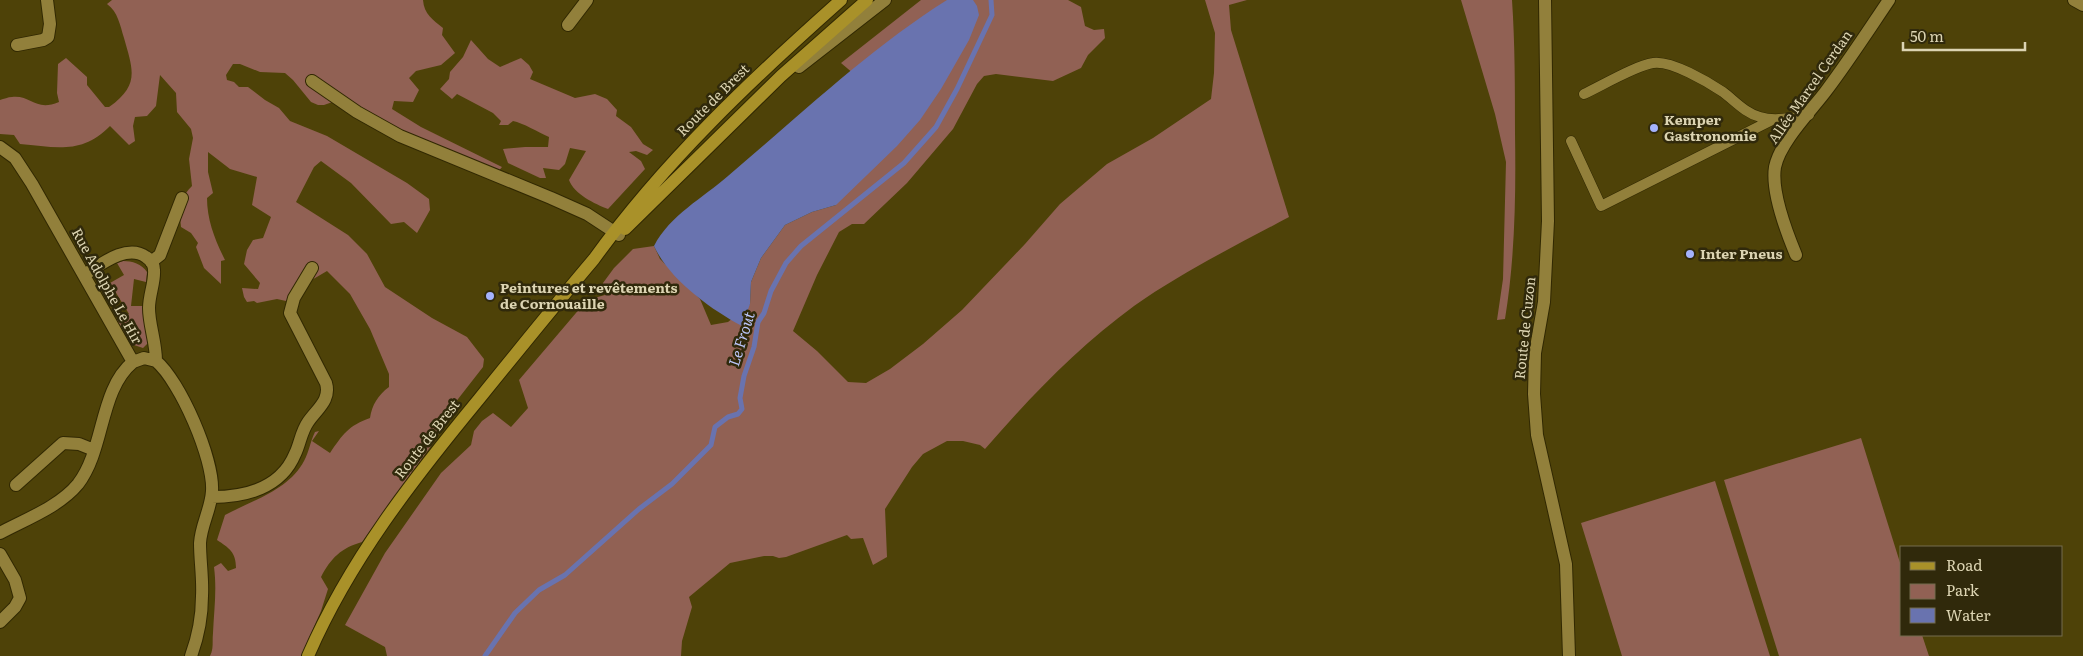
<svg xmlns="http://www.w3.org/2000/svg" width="2083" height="656" font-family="Literata,serif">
  <rect width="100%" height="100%" fill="#4e4208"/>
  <path fill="#916154" d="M112,0H423C424,14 433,20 443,28L442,35L455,53L441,65L416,71L409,78L419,90L413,102L394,101L392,109L421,127L502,167L496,174L420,143L341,99L324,105H318L311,102L293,80L285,73L260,72L240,64H233L226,75L227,80L234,82L239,87H248L265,100L279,108L290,121L327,136L407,183L429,199L430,210L417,233L404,222L391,224L351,183L321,161L314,167L296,202L348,235L367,254L385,287L432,318L467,337L484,359L483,367L444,417L440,432L431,446L362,542C341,548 331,558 321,577L328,589L321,611L301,656H210C214,648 212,642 213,633C214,610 217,590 214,567L221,563L228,571L236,568C236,552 229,548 217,540L225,515C251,501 289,490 304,461C309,452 310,442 315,432L319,431L312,441L330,453C343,434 348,426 370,418C372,405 378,395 389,387V374L370,329L350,294L327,271L310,281L286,301L277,299L257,303L254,301L247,302L244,297L242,288L258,289L260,283L244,264L247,250L253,240L263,238L271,217L252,205L257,177L230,169L208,152V172L213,193L207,198C207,220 215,240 225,260L221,261V284L204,268L196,247L198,243L191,233L181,227C179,211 180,197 192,186L189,159L193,138L191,129L177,112L176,93L160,75L156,106L147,116L135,117L133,126L135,141L129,145L110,126C82,155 55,147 20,144L14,135L0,134V100C4,99 8,97 12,97C32,95 35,112 59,102L57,93L58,64L66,58L87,77V85L105,107H109C140,85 133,70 124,38C120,25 118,12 107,4Z
    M921,0H1068L1081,7L1085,26L1094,30L1104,29L1105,38L1088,55L1081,68L1053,81L996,74L984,76L977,84L953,129L907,183L864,224H852L839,232L817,275L793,331L817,351L848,382L866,383L890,369L923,344L962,310L1025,244L1060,204L1107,164L1153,138L1211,99L1214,73L1215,33L1205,0H1247L1229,5L1231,30L1289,217C1237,245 1182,272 1134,306C1078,347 1030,397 985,449L980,445L963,441H947L923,454L912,467L885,509L887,557L873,565L863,538L851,539L847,535L786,557L779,558L773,556H764L730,563L689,597L692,607L682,641L681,656H387L385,647L345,625L385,553L441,473L471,445L474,431L482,421L493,413L511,427L528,408L519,380L587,300L605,295L603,283L614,268L633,249L654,246L660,259L700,299L711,325L728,322L750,304L751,282L761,258L785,225L812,212L836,205L854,74L841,63Z
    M1461,0H1512C1515,44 1515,89 1515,133C1516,195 1515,258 1505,319L1497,320L1503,279L1506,162L1495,114Z
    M471,40L488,59L500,67L521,58L529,65L533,72L530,79L575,98L595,94L607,99L617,110L616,116L631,127L643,144L653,150L647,155L636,151L629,152L641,161L645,169L608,209C595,204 574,194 569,180L586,151L570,148L565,164L559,170L543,168L546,178H540L508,163L503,149L525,147H548L549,137C538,132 523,123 513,121L508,125H499L501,121L493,113L457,94L452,99L440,89L449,79L450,72L463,57Z
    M123,261C132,261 142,264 147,272L146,282L134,279L131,306H143L148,343L143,348L131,344L117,320L129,314L110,283L124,275L117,263Z
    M1861,438L1902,569V635H1922L1929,656H1779L1724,480Z
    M1715,481L1770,656H1622L1581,523Z"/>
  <path fill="#6973af" d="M947,0H973L977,6L979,15L969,40L941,89L920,120L897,146L836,205L812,212L785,225L761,258L751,282L750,304L742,326C710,309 669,279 654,246C670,215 703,198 728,176C798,117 869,49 947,0Z"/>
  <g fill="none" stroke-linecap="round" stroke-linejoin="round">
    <path stroke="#6973af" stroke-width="5" d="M485,656L515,613L539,590L565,575L639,509L672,484L711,445L715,427L728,417L738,414L742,409L740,398L744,376L754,347L758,322L764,313L771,291L786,263L801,246L904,163L936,127L957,89L992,15L991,0"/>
    <defs>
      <path id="lane" d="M1584,94C1601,86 1637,65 1653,63C1671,60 1708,82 1723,92C1735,101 1745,113 1760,117C1776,122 1793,117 1809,115
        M1571,141L1601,206L1772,120"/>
      <path id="street" d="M1545,0L1548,221L1544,302L1535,353L1534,394L1537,435L1566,564L1569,656
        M2074,0L2083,5
        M568,25L587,0
        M17,45L43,40L48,37L50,24L47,0
        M312,81L357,112L400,136L551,198L587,214L619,235
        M0,147L15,158L32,184L133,362C99,390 105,449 78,484C59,507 26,519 0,533
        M1796,255C1786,231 1771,192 1775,167C1780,142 1811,111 1826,91C1848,62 1868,31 1889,0
        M151,262L160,255L182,198
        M84,275C100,265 127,243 146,257C151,260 154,264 154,270C155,282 149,295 149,308C149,325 156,342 156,361C180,381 214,459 212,491C211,509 201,525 200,543C200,561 203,578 202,596C202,617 198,637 191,656
        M133,362L144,358L156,361
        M16,485L63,443L79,444L94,450
        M212,497C245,497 281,488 295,454C300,444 301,432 308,422C317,409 331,400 326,383L290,313L294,298L312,268
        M0,554L15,580L20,598L15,607L0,622"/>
      <path id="secondary" d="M799,67L885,0"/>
      <path id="primary" d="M625,229L781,76L867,0
        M308,656C349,561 413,479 479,399C517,352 555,305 594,259C664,162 752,79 841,0"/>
    </defs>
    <use href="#lane" stroke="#312802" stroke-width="11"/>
    <use href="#street" stroke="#312802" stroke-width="14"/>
    <use href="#secondary" stroke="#312802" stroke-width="14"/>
    <use href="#primary" stroke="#312802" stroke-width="14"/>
    <use href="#lane" stroke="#92803b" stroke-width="10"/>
    <use href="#street" stroke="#92803b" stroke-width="12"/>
    <use href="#secondary" stroke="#92803b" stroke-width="12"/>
    <use href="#primary" stroke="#a99129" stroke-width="12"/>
  </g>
  <g fill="#a4b2fc" stroke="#30290b" stroke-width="2">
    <circle cx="1654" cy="128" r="5"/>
    <circle cx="1690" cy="254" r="5"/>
    <circle cx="490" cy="296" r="5"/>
  </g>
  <g text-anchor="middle" stroke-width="5" stroke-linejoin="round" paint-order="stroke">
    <g font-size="14" fill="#dcd4b2" stroke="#30290b">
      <text transform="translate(1810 87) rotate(-55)" y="5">Allée Marcel Cerdan</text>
      <text transform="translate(713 100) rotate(-45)" y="5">Route de Brest</text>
      <text transform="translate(107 286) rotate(61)" y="5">Rue Adolphe Le Hir</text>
      <text transform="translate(1525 328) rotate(-84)" y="5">Route de Cuzon</text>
      <text transform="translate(427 439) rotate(-52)" y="5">Route de Brest</text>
    </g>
    <g font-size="14" font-weight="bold" fill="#dcd4b2" stroke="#30290b" text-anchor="start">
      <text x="1664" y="125">Kemper<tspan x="1664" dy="16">Gastronomie</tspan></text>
      <text x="1700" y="259">Inter Pneus</text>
      <text x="500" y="293">Peintures et revêtements<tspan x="500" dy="16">de Cornouaille</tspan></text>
    </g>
    <g font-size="15" font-style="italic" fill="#bcc7fa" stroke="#30290b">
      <text transform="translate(742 339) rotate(-73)" y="5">Le Frout</text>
    </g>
  </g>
  <rect x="1900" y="546" width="162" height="90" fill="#30290b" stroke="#756d4e"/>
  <rect x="1910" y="562" width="25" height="8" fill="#a99129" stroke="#756d4e"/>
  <text x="1946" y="571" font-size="15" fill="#dcd4b2">Road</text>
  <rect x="1910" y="584" width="25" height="15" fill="#916154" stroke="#756d4e"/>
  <text x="1946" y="596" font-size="15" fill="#dcd4b2">Park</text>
  <rect x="1910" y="608" width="25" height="15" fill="#6973af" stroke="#756d4e"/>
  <text x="1946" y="621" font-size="15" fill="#dcd4b2">Water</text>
  <path d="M1903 42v8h122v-8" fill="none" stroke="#dcd4b2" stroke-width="2.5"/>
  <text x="1910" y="42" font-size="15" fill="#dcd4b2" stroke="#30290b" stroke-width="4" paint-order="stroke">50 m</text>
</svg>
